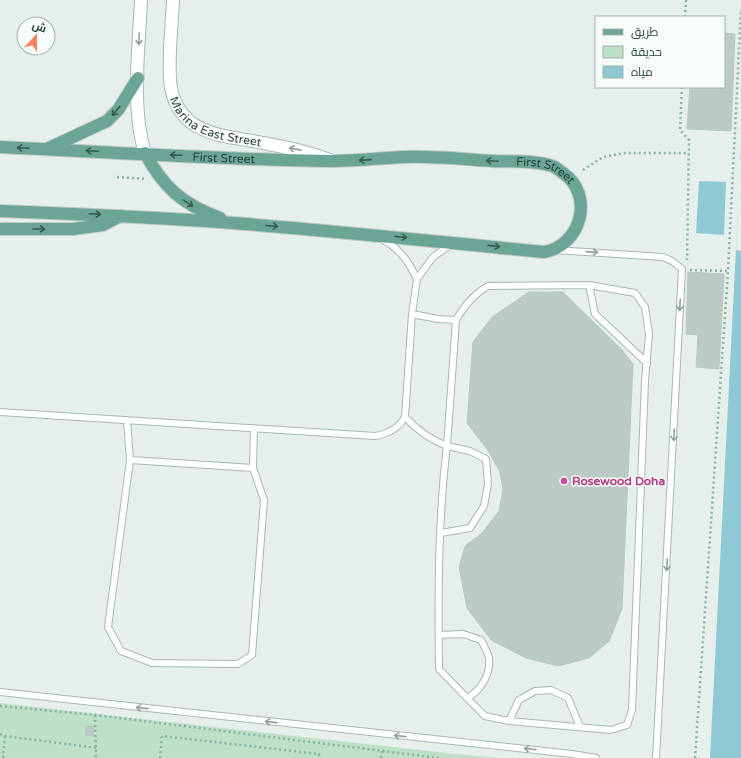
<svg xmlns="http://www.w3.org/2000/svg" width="741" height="758" font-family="'Varela Round',Cairo,sans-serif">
  <rect width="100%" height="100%" fill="#e6efeb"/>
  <path fill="#bfe0c8" d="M0,703L447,753L500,758H0Z"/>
  <path fill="#8ec9d4" d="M741,150V758H710Z
    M699,181L726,182L724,235L696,233Z"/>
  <path fill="#e6efeb" d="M740,160H741V251L736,250Z"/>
  <path fill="#bbcac4" stroke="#b8c9c2" d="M724,33L735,34L731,131L687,129L690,87H724Z
    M688,272L724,274L719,369L696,367L698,335L686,334Z
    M529,292H563L622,350L633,364L622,609L609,641L589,658L558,666L526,658L491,640L467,608L459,567L465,546L482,533L499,511L503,489L500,472L487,449L467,423L473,342L492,317Z
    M86,726L94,727L93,736L85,735Z"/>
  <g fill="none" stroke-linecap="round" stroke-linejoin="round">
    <defs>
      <path id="lane" d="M381,239C399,247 409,262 417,279
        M555,250L663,257L672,261L682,269L656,758
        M589,285L595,314L647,363
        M412,314L438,319L456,320L447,446L470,451L486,459L488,484L484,506L470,528L441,533
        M456,320C465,305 473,295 488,286L589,285L635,293L645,307L649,334L645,381L632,710L627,725L611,730L509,721L485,716L467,698
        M0,412L375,436C388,434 398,429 405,417L412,314L417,279L433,257L450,245
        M405,417C417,430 431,440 447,446C438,519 438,595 439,669L467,698C480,691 491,675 489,658C488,653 484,646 481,640L463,634L439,635
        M127,420L130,460L108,627L121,651L152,663L238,664L252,655L264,500L253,468L254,428
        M130,460L253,468
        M0,692L572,754L596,758
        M509,721L519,700L535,691L551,690L568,698L580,727"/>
      <g id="street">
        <path d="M141,0C139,46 131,109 145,153"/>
        <path id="s1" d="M173,0C172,24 167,67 171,88C181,137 225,135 263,143C286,147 308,152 330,160"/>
      </g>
      <g id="primary">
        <path id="s2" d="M0,147C111,152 222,160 333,161C357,161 380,158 404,157C433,156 462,159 492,161C511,162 533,160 552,166C556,167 560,171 563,173C595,195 581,246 544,252C440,242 337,231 233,223C155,217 78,214 0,211"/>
        <path d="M49,148L107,121L118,110L138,78"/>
        <path d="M145,153C163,187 183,205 220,218"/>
        <path d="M0,229H73L103,225L120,216"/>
      </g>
    </defs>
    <use href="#lane" stroke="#a8b8b2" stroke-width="8"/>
    <use href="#street" stroke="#a8b8b2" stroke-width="14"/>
    <use href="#primary" stroke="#c2cac8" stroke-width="14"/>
    <path stroke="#86b3a5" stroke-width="2.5" stroke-dasharray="2 3" stroke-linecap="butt" d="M685,17L686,0
      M682,87L680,130L689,140L687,260
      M583,170L603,157L624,153H689
      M117,177L146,179
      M690,270L728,271
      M0,706L95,715L439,758
      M95,715L96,758
      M0,734L5,736L97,748
      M3,758L5,736
      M160,758L162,736L319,754V758
      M381,758L382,751
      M695,758L728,271L741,9"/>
    <use href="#lane" stroke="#fff" stroke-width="6"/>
    <use href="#street" stroke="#fff" stroke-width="12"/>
    <use href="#primary" stroke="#6aa596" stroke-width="12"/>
  </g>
  <defs><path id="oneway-shaft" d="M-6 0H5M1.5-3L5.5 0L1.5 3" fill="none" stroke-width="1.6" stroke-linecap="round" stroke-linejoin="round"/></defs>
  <g stroke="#92a09c">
    <use href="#oneway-shaft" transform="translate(139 39) rotate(92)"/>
    <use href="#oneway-shaft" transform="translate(295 149) rotate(-169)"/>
    <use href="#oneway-shaft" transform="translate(592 252) rotate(4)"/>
    <use href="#oneway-shaft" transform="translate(680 305) rotate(93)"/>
    <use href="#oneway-shaft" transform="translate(674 435) rotate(93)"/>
    <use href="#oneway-shaft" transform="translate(667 565) rotate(93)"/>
    <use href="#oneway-shaft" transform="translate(142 708) rotate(-174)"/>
    <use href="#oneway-shaft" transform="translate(271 722) rotate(-174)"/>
    <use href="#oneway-shaft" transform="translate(400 736) rotate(-174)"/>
    <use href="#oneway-shaft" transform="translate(530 749) rotate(-174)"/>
  </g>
  <g stroke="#365b51">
    <use href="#oneway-shaft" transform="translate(116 111) rotate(130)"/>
    <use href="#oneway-shaft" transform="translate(23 148) rotate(-177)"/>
    <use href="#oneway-shaft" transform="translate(92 151) rotate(-177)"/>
    <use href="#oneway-shaft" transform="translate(176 155) rotate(-178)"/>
    <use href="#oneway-shaft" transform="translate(365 160) rotate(176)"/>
    <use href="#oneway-shaft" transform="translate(492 161) rotate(-177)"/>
    <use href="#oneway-shaft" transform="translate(188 203) rotate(32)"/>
    <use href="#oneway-shaft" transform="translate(95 214) rotate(2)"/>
    <use href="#oneway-shaft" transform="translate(272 226) rotate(5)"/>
    <use href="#oneway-shaft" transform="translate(39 229)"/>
    <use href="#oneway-shaft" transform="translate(401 237) rotate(5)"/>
    <use href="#oneway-shaft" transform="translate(494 246) rotate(6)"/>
  </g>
  <circle fill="#d1479c" stroke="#f7fbf9" stroke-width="1.5" cx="564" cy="481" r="4"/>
  <g text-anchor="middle" stroke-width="3" stroke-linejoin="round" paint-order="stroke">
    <g font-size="12" fill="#24423a" stroke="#f7fbf9">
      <text dy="4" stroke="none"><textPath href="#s1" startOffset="150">Marina East Street</textPath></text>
      <text dy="4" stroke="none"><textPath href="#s2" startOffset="224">First Street</textPath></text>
      <text dy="4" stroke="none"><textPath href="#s2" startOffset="548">First Street</textPath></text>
    </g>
    <g font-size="12" font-weight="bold" fill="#b23c85" stroke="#f7fbf9" text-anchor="start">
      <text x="572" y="485">Rosewood Doha</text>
    </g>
  </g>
  <rect x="595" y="16" width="130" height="72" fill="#f7fbf9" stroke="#a3b1ad"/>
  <rect x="603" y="29" width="20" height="6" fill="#6aa596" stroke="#a3b1ad"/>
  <text x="631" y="36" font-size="12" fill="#24423a">طريق</text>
  <rect x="603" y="46" width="20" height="12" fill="#bfe0c8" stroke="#a3b1ad"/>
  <text x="631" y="56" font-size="12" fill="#24423a">حديقة</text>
  <rect x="603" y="66" width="20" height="12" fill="#8ec9d4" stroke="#a3b1ad"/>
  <text x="631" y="76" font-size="12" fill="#24423a">مياه</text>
  <g transform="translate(36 36) rotate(21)"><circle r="19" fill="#f7fbf9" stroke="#a3b1ad"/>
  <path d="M0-3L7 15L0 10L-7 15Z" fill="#f4845f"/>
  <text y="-6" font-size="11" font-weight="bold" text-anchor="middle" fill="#24423a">ش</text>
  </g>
</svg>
